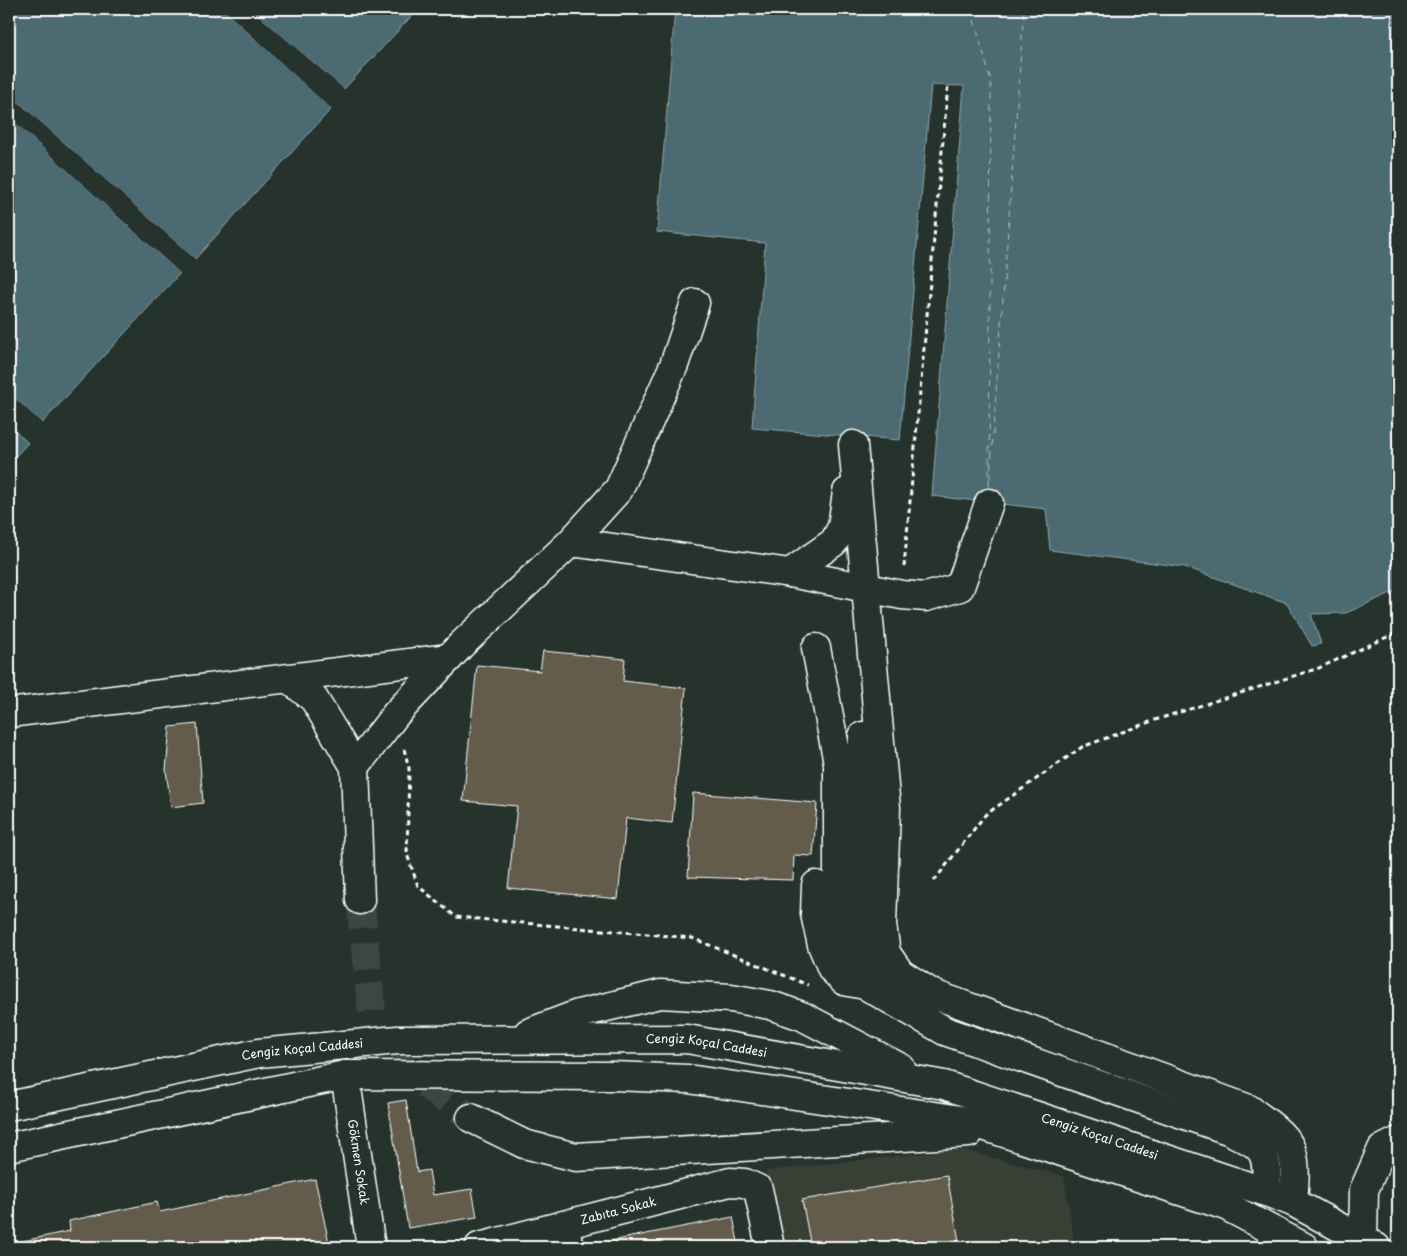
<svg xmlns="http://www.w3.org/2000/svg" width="1407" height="1256" font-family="'Playpen Sans',sans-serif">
  <rect width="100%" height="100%" fill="#26332d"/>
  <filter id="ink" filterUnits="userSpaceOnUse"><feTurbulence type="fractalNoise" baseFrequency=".02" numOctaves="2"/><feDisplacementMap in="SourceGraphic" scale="10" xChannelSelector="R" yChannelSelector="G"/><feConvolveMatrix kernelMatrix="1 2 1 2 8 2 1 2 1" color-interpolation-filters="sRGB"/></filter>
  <g filter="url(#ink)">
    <path fill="#383f36" d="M958,1149L1064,1176L1075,1247H784L766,1171Z"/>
    <path fill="#4b6b72" stroke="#93a6aa" d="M9,9H223L331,109L195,259L9,94Z
      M251,9H418L344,89Z
      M675,9H1398V590L1346,613L1311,614L1321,644L1312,646L1287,603L1185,567L1050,550L1046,509L932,496L964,86L931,85L900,440L752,428L765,243L657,232Z
      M9,117L180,273L42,423L9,393Z
      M9,425L28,443L9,463Z"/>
    <path fill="#26332d" d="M223,9H227L332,106L331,109Z
      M249,9H251L344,89L342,91Z
      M9,94L195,259L193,260L9,97Z
      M9,114L10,115L182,271L180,273L9,117Z
      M9,393L42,423L41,425L9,397Z"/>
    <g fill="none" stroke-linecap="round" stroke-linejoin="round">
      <path stroke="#aebcc0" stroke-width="1" stroke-dasharray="6 5" stroke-linecap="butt" d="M971,9L991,81L989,490
        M989,490L1024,9"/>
    </g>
    <path fill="#635c4c" stroke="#fff" d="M543,651L625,659L623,681L686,688L672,823L626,818L618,899L508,888L517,806L463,801L477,665L540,671Z
      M197,724L203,803L171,807L166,770L170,727Z
      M693,793L817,803L813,856L794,855L793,880L688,877Z
      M406,1100L417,1172L429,1170L433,1195L472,1189L477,1217L408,1228L388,1103Z
      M947,1175L960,1247H811L802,1200Z
      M315,1179L330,1247H9V1244L70,1231L69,1221L157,1202L160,1212Z
      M733,1217L739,1247H591L590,1245Z"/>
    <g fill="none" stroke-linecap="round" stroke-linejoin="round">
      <path stroke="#3c4742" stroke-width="28" stroke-dasharray="28 14" stroke-linecap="butt" d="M360,900L376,1048L471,1118"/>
      <defs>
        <g id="minor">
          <path d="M853,445L886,808L882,925L886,953L900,973L933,994L1249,1109C1294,1142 1298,1145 1293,1202"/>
          <path d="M571,542L619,489L674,365L695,303"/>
          <path d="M790,573L834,542L842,527L847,492"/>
          <path d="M816,648L838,763V903L845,953L864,979"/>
          <path d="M289,679L314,699L355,767L360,900"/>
          <path d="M9,713L449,658"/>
          <path d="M863,736L860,926L866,954L886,987"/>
          <path d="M355,767L396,714L461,645L571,542L790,573L902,595L926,597L960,587L989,503"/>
          <path d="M816,885L815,914L822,945L832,969L844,981L865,985L945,1031L1228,1130C1266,1148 1268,1150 1266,1192"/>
          <path d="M528,1033L578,1014L660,994L731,998L770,1005L802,1016L901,1068"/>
          <path id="s1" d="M345,1075L371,1247"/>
          <path id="s2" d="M9,1106L259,1053L398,1040L687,1039L944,1085L1266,1192L1293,1202L1376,1247"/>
          <path d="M471,1118L524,1144L576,1157L969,1133"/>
          <path d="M9,1147L345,1075L613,1076L688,1079L968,1121L1226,1206L1304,1247"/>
          <path d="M564,1225L569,1247"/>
          <path d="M1363,1240L1364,1190L1382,1149L1398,1141"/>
          <path id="s3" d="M479,1247L730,1182L745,1183L758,1189L770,1247"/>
        </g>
      </defs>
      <use href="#minor" stroke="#fff" stroke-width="31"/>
      <path stroke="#fff" stroke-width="3" stroke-dasharray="5 4" stroke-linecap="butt" d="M904,567L948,85
        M404,749L409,768L407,854L418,886L456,917L692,938L808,985
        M934,881L985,815L1082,747L1155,720L1319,668L1398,632"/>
      <use href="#minor" stroke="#26332d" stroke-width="28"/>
    </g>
  </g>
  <g text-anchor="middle" stroke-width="4" stroke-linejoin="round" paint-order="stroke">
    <g font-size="12" fill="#fff" stroke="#26332d">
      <text dy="4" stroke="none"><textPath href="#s2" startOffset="704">Cengiz Koçal Caddesi</textPath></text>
      <text dy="4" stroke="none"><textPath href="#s2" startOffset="299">Cengiz Koçal Caddesi</textPath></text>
      <text dy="4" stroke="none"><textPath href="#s2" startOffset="1109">Cengiz Koçal Caddesi</textPath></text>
      <text dy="4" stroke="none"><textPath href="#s1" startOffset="88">Gökmen Sokak</textPath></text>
      <text dy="4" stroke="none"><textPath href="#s3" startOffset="144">Zabıta Sokak</textPath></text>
    </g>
  </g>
  <rect width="1407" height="1256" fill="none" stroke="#26332d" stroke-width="30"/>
  <rect x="15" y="15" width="1377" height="1226" fill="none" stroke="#fff" stroke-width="2" filter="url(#ink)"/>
</svg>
